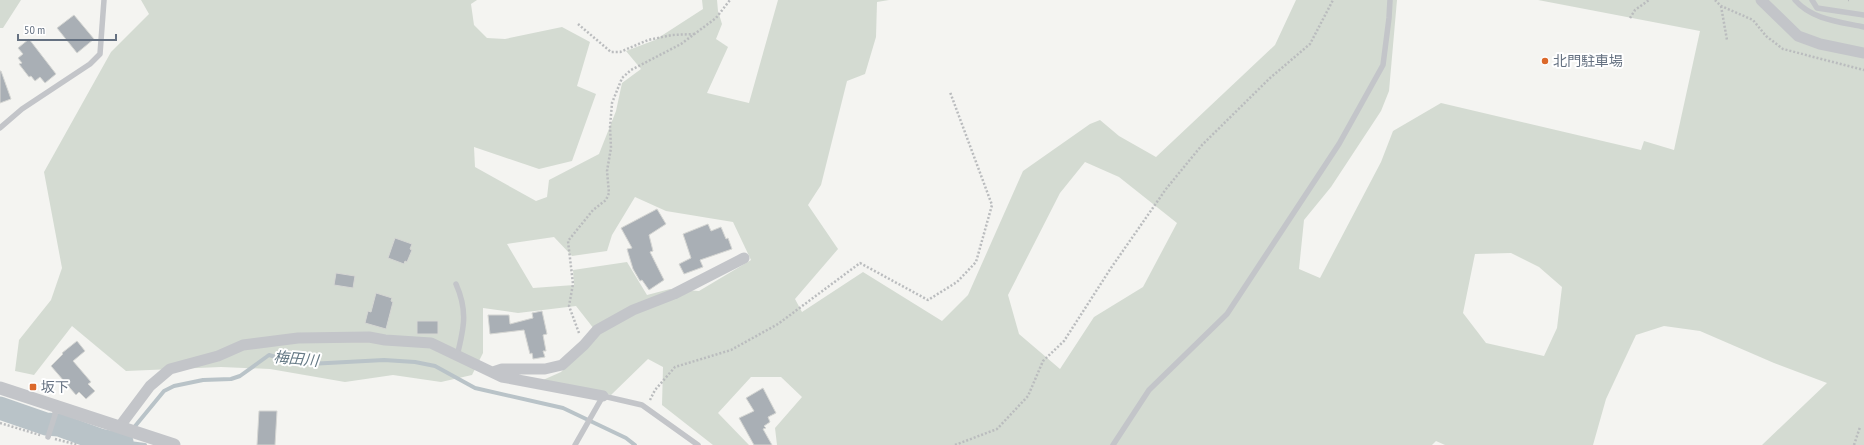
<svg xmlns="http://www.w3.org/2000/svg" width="1864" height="445" font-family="'PT Sans Narrow','Noto Sans JP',sans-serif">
  <rect width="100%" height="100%" fill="#f4f4f1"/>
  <path fill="#d4dbd2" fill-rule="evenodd" d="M0,0H21L3,28H0Z
    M141,0H477L471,4L474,25L487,38L505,39L562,27L590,42L577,86L596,94L572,161L539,169L474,147L475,167L536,201L547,197L549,180L599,154L616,111L622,83L641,69L626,51L655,40L703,9L702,0H717L718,11L722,24L716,39L728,47L707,93L749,103L778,0H889L877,2L876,37L865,74L847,81L821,185L808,205L838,249L795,299L802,312L863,272L942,321L968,295L1023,171L1090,124L1100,120L1119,136L1156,157L1275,45L1296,0H1397L1389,91L1381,111L1331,187L1304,220L1299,269L1320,278L1381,162L1393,131L1441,103L1641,150L1644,141L1674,150L1700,31L1538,0H1864V445H1762L1827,383L1774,363L1700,331L1664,326L1636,335L1606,399L1593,445H1445L1436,441L1432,445H777L775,428L802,397L781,377H751L718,413L749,445H713L662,405L663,367L648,359L611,395L543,380L561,372L598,334L576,306L518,313L483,308V353L472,375L441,382L393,375L345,382L270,369L221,367L126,371L72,326L34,375L15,371L19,340L51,300L62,268L44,172L111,52L149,14ZM1085,162L1119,177L1177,223L1143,287L1094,317L1060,369L1019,334L1008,295L1060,193ZM635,197L666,211L733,222L751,260L699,291L670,289L647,295L627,262L573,270L574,285L533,288L507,244L554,237L572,256L607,251L612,235ZM1511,253L1539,267L1562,287L1557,328L1544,356L1486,343L1463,313L1475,254Z"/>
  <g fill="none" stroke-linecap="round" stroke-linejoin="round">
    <path stroke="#b9c3c8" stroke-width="4" d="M122,442L164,391L174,386L203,380L231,379L240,376L269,355L293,362L309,364L384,360L415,362L435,366L475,388L563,408L626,438L635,445
      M122,442L145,445"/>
    <path stroke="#b9c3c8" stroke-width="23" d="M0,408L46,424L59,425L100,440L114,443L122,442"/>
  </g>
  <path fill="#a9afb5" stroke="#d5d6d3" d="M74,15L94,39L77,53L57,28Z
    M29,39L56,74L45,83L40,77L35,81L31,76L29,77L19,64L22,63L18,58L23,54L18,48Z
    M0,71H1L11,99L0,103Z
    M657,209L666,224L649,235L653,251L650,252L664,280L649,290L642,280L640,281L633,269L627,249L632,248L621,228Z
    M708,224L711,231L721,227L726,239L728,238L732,249L700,260L703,267L684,274L679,264L691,258L683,234Z
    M395,238L412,244L410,249L412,250L407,262L405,261L404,264L388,258Z
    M336,273L355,276L353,288L334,285Z
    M376,293L392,298L391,301L393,302L386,329L365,323L368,311L371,312Z
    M542,311L547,334L543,335L546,351H543L545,357L533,359L532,353L530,354L524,330L490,334L488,315H509L510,324L533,318L532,313Z
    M417,321H438V334H417Z
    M77,341L85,351L73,361L91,382L88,384L95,391L86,399L79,392L76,395L51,366L63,354L62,353Z
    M763,388L776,413L768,417L770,422L764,426L766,428L763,429L772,445H754L739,418L754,411L746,398Z
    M259,411H277L275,445H257Z"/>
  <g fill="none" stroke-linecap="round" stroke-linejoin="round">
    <path stroke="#babcbe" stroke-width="2.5" stroke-dasharray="2 2" stroke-linecap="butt" d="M1715,0L1721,6L1753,20L1766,36L1783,49L1864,70
      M1848,0H1849
      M1721,6L1727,40
      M1630,18L1635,10L1649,0
      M578,24L611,52H620L648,40L672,35L694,34
      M579,333L569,306L573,284L568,241L593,210L606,200L609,193L607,171L611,148L610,127L612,103L622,78L631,70L681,44L716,18L730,0
      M650,400L655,390L675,367L731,350L778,324L860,263L928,300L957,282L976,262L992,205L950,92
      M0,423L40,435
      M55,439L78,445
      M955,445L997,429L1028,396L1043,361L1064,341L1111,268L1166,189L1202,145L1270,78L1310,44L1333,0
      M1854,445L1860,427"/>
    <path stroke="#c3c5c9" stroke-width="5.5" d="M1795,0C1812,20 1841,22 1864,27
      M1812,0L1817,8L1864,15
      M0,128L22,109L90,64L100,54L104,0
      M456,284C468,311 464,328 457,356
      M48,437L55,415V407
      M575,445L603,396L642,405L698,445
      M1113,445L1149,390L1227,314L1339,144L1383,65L1389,18L1390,0"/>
    <path stroke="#c3c5c9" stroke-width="11" d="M1761,0L1798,36L1820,44L1864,53
      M493,372L502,369H545L562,365L584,345L597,330L633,310L674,294L744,258
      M120,426L150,386L170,369L218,356L243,345L298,338L369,337L385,340L431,343L502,377L603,396"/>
    <path stroke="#c3c5c9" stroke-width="13" d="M0,388L174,445"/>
  </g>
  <g fill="#db682a" stroke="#fff" stroke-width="1.5">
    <circle cx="1545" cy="61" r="4"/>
    <rect x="29" y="383" width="8" height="8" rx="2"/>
  </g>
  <g text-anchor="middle" stroke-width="4" stroke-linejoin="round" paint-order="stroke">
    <g font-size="14" fill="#657181" stroke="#fff" text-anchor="start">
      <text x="1553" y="66">北門駐車場</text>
      <text x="41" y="392">坂下</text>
    </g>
    <g font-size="15" font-style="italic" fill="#657985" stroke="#fff">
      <text transform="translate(296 359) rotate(5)" y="5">梅田川</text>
    </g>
  </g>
  <path d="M18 34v6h98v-6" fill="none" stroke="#657181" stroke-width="2"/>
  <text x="24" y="34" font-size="12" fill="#657181" stroke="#ffffff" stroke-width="3" paint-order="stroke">50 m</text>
</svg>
